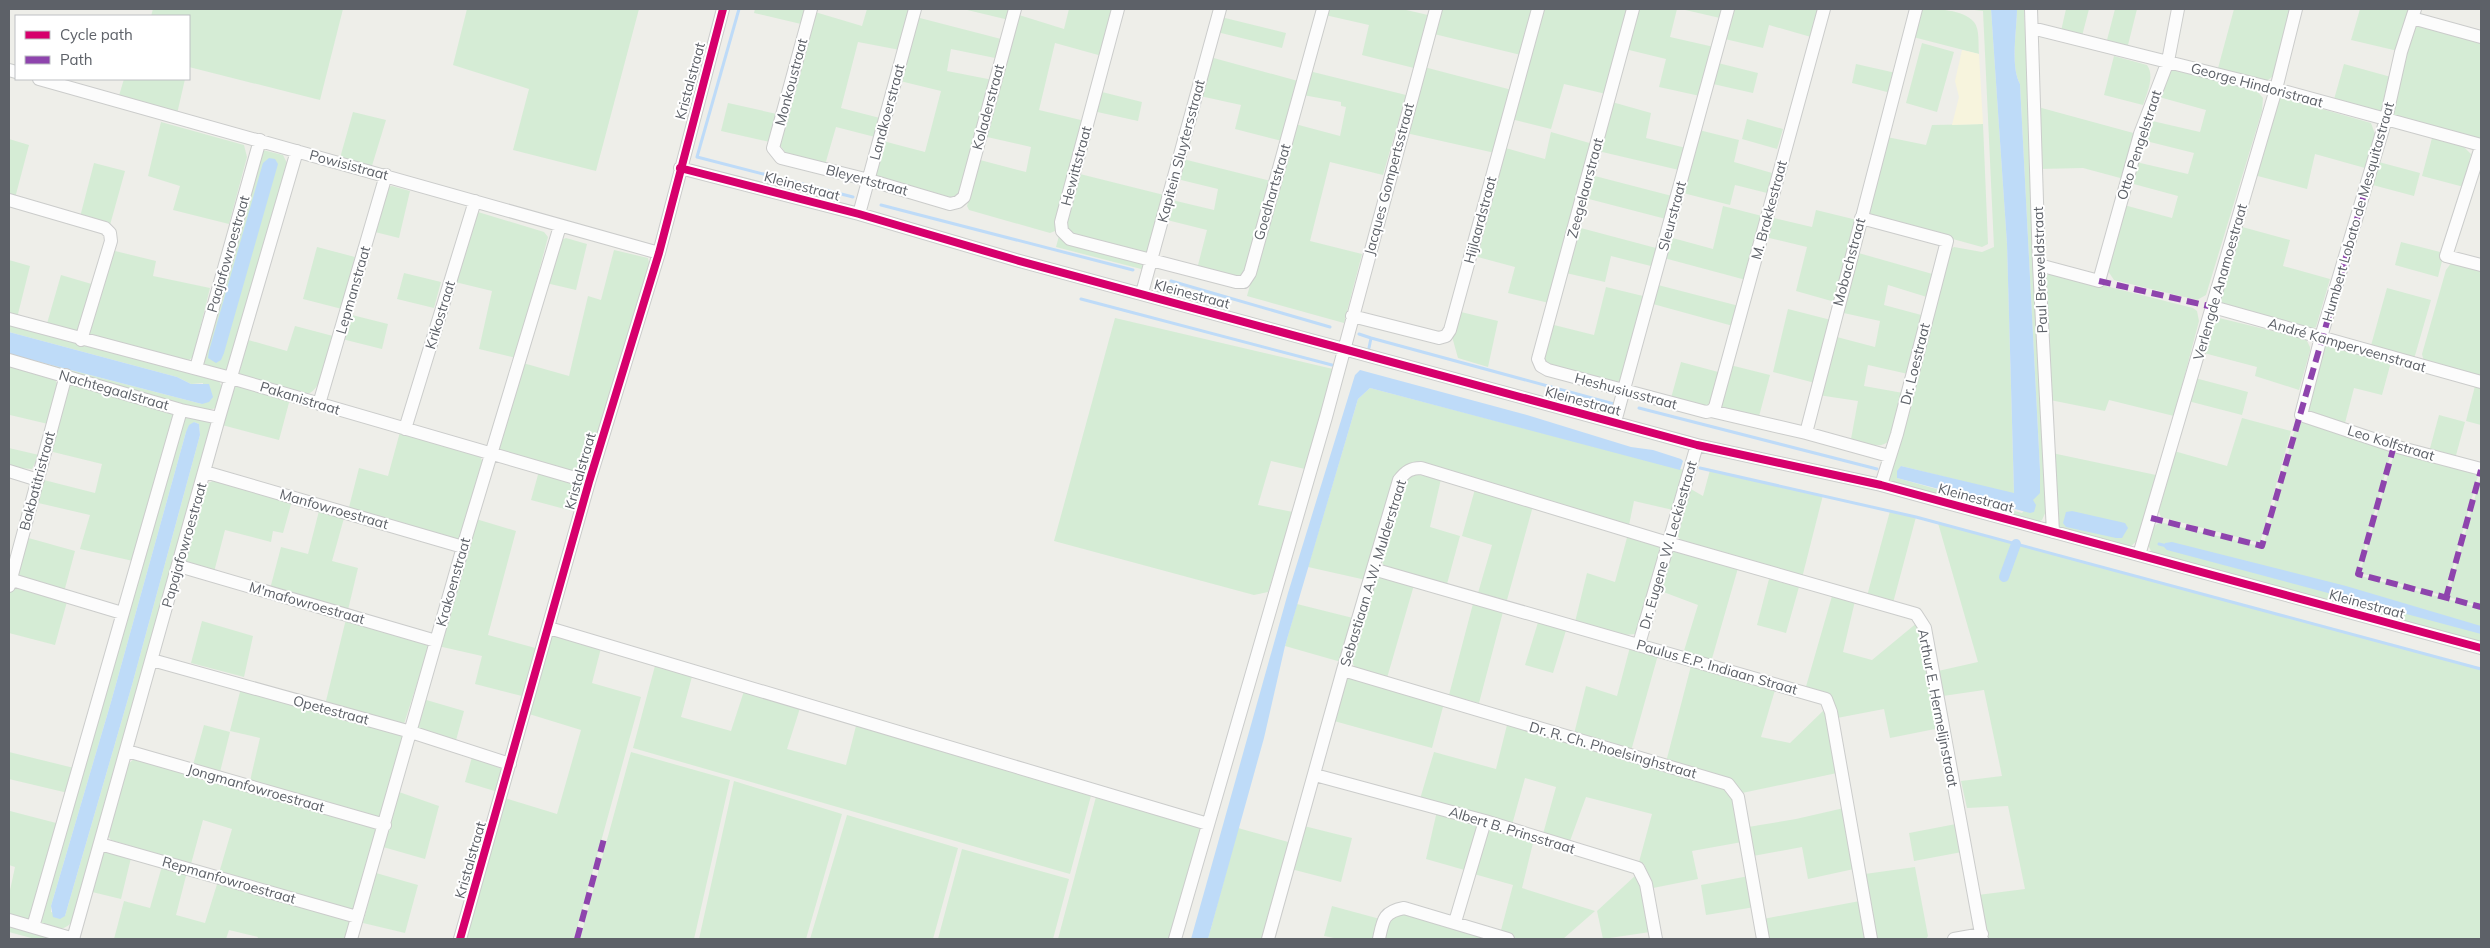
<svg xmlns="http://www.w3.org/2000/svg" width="2490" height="948" font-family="Mulish,sans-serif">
  <rect width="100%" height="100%" fill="#eeeee9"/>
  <path fill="#d5ecd5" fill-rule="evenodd" d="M153,9H343L320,100L189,67V16H151Z
    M467,9H639L596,171L513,150L529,89L453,65Z
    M755,9H805L801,24L754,13Z
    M867,9H911L900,50L858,42L841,108L880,118L875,137L836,127L825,165L787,155L780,145L815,12L862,26Z
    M963,9H1012L1009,20Z
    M1069,9H1116L1102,56L1055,43L1039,110L1085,121L1055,231L1050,233L969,210L967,206L980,160L1026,172L1031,147L987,137L1019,15L1064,29Z
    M1327,9H1402L1428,15L1414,68L1362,55L1369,25L1325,15Z
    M1441,9H1534L1521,55L1434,34Z
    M1541,9H1629L1606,94L1564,84L1551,129L1511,119Z
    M1636,9H1677L1670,37L1714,47L1700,96L1659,87L1666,59L1625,49Z
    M1681,9H1723L1720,18Z
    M1733,9H1819L1811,37L1769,25L1763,48L1725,39Z
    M1921,9C1936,9 1963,9 1974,22C1980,29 1978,45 1979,54L1913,37Z
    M1966,9H1991L2007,244L2014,494L1901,466L1897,478L2022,513L2033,500L2040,470L2020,84C2010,66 2017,29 2017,9H2024L2046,511L2042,520L2037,522L1890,483L1888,479L1948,251L1954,247L1982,252L1994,247L1983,11Z
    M2066,9H2089L2082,36L2061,31Z
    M2115,9H2137L2127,49L2106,44Z
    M2234,9H2291L2273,76L2267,81L2217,72Z
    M2360,9H2410L2398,51L2351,40Z
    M916,17L1005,40L1000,59L951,49L947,71L993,80L964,194L950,198L881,179L876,175L883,141L925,152L941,91L900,81Z
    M1221,17L1286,33L1282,48L1217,32Z
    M2417,24L2481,40V142L2390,117L2411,29Z
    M1922,43L1954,52L1937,112L1906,103Z
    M2114,56L2147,65C2155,76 2147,93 2143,105L2104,95Z
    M1210,57L1298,81L1282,141L1235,129L1241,105L1200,96Z
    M1718,63L1758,73L1753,93L1713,84Z
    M1856,64L1896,73L1891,93L1852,83Z
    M2344,64L2391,77L2383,110L2380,112L2333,103Z
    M1424,67L1512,90L1495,153L1406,133Z
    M2172,70L2255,89L2263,98L2262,111L2206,295L2197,300L2114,280L2108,271L2124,205L2172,218L2178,196L2130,183L2136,162L2188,174L2194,153L2142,140L2148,120L2200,132L2206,110L2159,97L2166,73Z
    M1309,71L1406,95L1383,175L1330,162L1310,241L1362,254L1344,323L1247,296L1295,124L1340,136L1346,107L1341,106V102L1303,95Z
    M124,79H185L177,114L118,99Z
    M1098,91L1142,102L1138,121L1093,111Z
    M2280,97L2371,123L2375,134L2365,168L2315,154L2307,189L2254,175Z
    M1612,102L1651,113L1646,138L1686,148L1679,170L1598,151Z
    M728,103L777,114L770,142L721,131Z
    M2038,107L2137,134L2124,179L2083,168L2039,169Z
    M353,112L386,120L371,169L340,158Z
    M1747,119L1783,129L1777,149L1742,139Z
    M161,122L244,145L247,157L229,224L173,210L180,186L148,176Z
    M1983,124L1988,244L1982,247L1876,218L1866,210L1887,137L1926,145L1932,125Z
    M1699,130L1739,140L1734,162L1772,173L1767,193L1735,185L1730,205L1683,193Z
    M1551,132L1593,144L1549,303L1508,293L1515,267L1474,256L1502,147L1545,159Z
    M2432,138L2462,145L2471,154L2464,187L2422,176Z
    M9,139L29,145L15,198L9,196Z
    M263,150L283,155L287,163L227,369L222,372L203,364Z
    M1183,159L1271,181L1243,277L1197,269L1207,230L1167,220L1172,200L1214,210L1218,189L1177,179Z
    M2375,161L2420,173L2414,196L2369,184Z
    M94,163L125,171L110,225L80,217Z
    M1076,173L1164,195L1145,270L1056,247Z
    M1591,175L1672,196L1666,219L1585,198Z
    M392,186L410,191L399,238L371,231L387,187Z
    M1723,206L1762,216L1746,280L1664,258L1669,237L1713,249Z
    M1816,210L1857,220L1835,302L1796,291L1807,247L1765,237L1770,217L1812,227Z
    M478,212L544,232L548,237L516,358L479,349L492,291L451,281Z
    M2235,225L2290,240L2283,266L2330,279L2316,327L2309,330L2220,308L2216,300Z
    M1577,227L1656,248L1651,266L1611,256L1605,282L1566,273Z
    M566,238L587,244L576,290L546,283L561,240Z
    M2401,242L2444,253L2438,277L2395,265Z
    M317,247L355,257L342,309L303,299Z
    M111,250L156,261L153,276L210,288L193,357L189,360L88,335Z
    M614,250L648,258L649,263L589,467L581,473L501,450L498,445L523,363L569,376L588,296L601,300Z
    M1855,252L1936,275L1930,298L1888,285L1884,305L1925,316L1908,374L1868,365L1864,386L1903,393L1891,438C1882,452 1864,442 1851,439L1858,401L1818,395L1833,336L1875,347L1880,321L1839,312Z
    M9,260L30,266L17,318L9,316Z
    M2452,262L2481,268V379L2424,362L2422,354L2446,270Z
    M2050,272L2193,308L2197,311L2199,321L2174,416L2109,400L2105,411L2050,400L2045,277Z
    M404,273L441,282L434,308L397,299Z
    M61,275L95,285L79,334L46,327Z
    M1658,285L1739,306L1733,326L1653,304Z
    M1606,287L1643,296L1621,379L1617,383L1549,366L1543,359L1550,324L1594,335Z
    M2387,288L2431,300L2414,359L2370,349Z
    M1788,309L1831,320L1815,383L1773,372Z
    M1457,311L1498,321L1488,367L1458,358L1451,333Z
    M348,314L388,324L382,349L342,339Z
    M2215,317L2306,339L2310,347V351L2299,390L2255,376L2257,367L2200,352Z
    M1115,318L1333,369L1305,469L1271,461L1258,505L1293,512L1268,592L1254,595L1054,541Z
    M9,324L219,381L223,389L216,408L205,411L9,357V354L202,404L203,383L191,384L177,377L9,332Z
    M295,326L333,336C329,351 323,391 307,394L239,374L238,369L245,339L287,351Z
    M2324,344L2391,362L2382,395L2354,388L2344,427L2306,414Z
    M1681,362L1722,373L1714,400L1707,407L1671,398Z
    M1730,365L1770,375L1757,424L1718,413Z
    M9,366L54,378L59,387L48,424L10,415L9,420Z
    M2195,378L2248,392L2242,415L2188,401Z
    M77,384L176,414L133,561L80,549L90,515L34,502L40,479L95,493L102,464L49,451L67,387Z
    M237,386L290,399L279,440L222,425L233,389Z
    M2475,386L2481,387V425L2466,421Z
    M1370,388L1684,470L1673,510L1634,501L1629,525L1412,464L1366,580L1308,567L1358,399Z
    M2439,415L2465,422L2455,459L2429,452Z
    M184,417L209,421L212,425L72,921C66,932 49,931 41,922ZM194,422L199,424L200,435L132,685L65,916L51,912V906L111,702L186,432Z
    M2242,418L2291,431L2260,543L2161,517L2158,509L2174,451L2227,466Z
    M2297,421L2392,449L2357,575L2481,608V646L2153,555L2148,545L2153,527L2160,522L2263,547Z
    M400,432L479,454L483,463L462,538L457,541L348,511L359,468L388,476Z
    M9,448L39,455L32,469L9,467Z
    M2395,450L2479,472L2445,596L2360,573Z
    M2052,453L2156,475L2139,539L2130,547L2060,529L2056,525Z
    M1710,470L1823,495L1802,578L1682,542L1675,532L1689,488L1703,496Z
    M539,471L576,482C585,491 580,500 576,512L531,500Z
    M1414,474L1441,479L1430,527L1460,536L1447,584L1385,568L1380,557L1401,483Z
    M2481,475V606L2448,597Z
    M213,481L292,501L283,533L273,531L271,542L225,530L214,572L186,562L184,558L204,485Z
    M1475,489L1533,506L1507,600L1478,593L1492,545L1462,536Z
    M319,511L344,518L332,561L358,568L348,610L270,589L281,547L308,554Z
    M1890,511L1916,517L1893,603L1867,596Z
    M476,519L516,531L488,635L539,649L526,697L475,684L482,656L438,646Z
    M1938,523L2481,669V939H1986L1978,895L2025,889L2008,806L1967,808L1961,781L2002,776L1984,690L1943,696L1938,671L1978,662Z
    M1628,534L1662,547L1638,630L1635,634L1625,635L1575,622L1587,573L1615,582Z
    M25,537L75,551L64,592L14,578Z
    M1673,549L1738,568L1711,662L1683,654L1698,605L1658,590Z
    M1385,576L1414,585L1387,678L1357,670L1351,661L1373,582L1378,577Z
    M1769,579L1799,587L1786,633L1757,625Z
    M15,585L68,598L55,645L9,633V594Z
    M1832,596L1855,601L1843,652L1872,660L1918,622L1940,728L1890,738L1884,709L1837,718L1805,690Z
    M1474,600L1504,608L1479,703L1449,695Z
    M1297,604L1353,618L1341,662L1285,646Z
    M346,619L424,641L429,646L404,724L325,705Z
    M1539,619L1567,627L1553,673L1525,665Z
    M202,621L253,636L244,677L191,663Z
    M553,636L601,648L592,683L641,697L574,939H465L505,798L557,814L581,730L529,714L549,639Z
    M1630,647L1658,655L1631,751L1574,734L1586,686L1617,696Z
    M656,662L693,673L681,717L731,731L745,688L801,705L787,749L846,765L857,722L1092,792L1070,874L633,748Z
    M1691,666L1775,690L1761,737L1790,743L1825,709L1837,773L1742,793L1666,762Z
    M1346,676L1444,703L1432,748L1334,721Z
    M241,688L403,734L404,738L380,817L376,818L250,781L260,738L230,731Z
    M423,699L464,711L455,744L416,728Z
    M1508,721L1720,785L1733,795L1742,842L1692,851L1698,879L1653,888L1644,864L1639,862L1652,814L1586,797L1570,841L1543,834L1556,787L1525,778L1512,825L1420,799L1434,752L1496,769Z
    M204,725L230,732L220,772L193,765Z
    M9,752L74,768L68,793L9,779Z
    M631,752L730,780L694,939H580Z
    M472,757L502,769L503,774L498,792L465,782Z
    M134,759L376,826L378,830L356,907L352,909L219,873L232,829L203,820L191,864L111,840L108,836L128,764Z
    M734,781L842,814L806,939H699Z
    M399,792L439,806L425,859L383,847Z
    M1097,793L1203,826L1169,939H1058Z
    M1844,808L1854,869L1808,879L1802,847L1753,856L1748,827L1796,819Z
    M10,811L60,824L29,921L9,917V895L15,867L9,865Z
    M1437,811L1475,823L1478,829L1468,871L1426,859Z
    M847,815L958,848L933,939H810Z
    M1956,824L1962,852L1914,861L1909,833Z
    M1304,826L1352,838L1341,882L1291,869Z
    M1238,828L1292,843L1263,939H1208Z
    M1491,828L1534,839L1522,888L1595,911L1563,939H1520L1500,934L1513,885L1474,874L1487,831Z
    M962,849L1069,879L1053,939H938Z
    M102,852H110L131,858L121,899L88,891Z
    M162,866L187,872L176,915L205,923L218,881L349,921L351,925L348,939H257L258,937L229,930L226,939H114L124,901L150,908Z
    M1915,867L1928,936L1926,939H1877L1865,874Z
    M376,873L418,885L405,933L363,923Z
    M1636,875L1641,879L1650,932L1603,939L1597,911Z
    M1749,876L1755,907L1706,915L1701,885Z
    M1860,901L1868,939H1766L1763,919Z
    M1332,906L1380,919L1374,939H1339L1324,936Z
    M1403,913L1492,939H1383L1390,916Z
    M9,924L63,939H35L9,932Z"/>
  <path fill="#f7f4dd" d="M1962,50L1979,54L1983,124L1952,125L1959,97L1955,81Z"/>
  <path fill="#bedbf8" d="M1991,9H2017C2017,29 2010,66 2020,84L2040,470V493L2033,500L2036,505L2034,512L2030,513L1897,478V471L1901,466L2014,493L2007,244Z
    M269,158L275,159L278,164L224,353L221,360L216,363L208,358L209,351L263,163Z
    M9,332L177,377L191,384H209L213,397L209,402L202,404L9,354Z
    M1360,370L1527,415L1631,447L1653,450L1681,459L1683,461L1680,470L1370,388L1358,399L1285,646L1264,738L1208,939H1191L1288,593L1355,375Z
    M194,422L199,424L200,435L132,685L65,916L60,919L53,917L51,906L111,702L186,432L189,425Z
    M2072,511L2125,523L2128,528L2122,538H2116L2066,527L2063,523L2066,512Z
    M2172,542L2346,586L2481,626V634L2167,550L2164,547L2165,543Z"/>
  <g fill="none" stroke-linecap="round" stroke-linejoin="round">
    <path stroke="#bedbf8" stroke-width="3" d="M739,9L697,157L853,197
      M881,205L1133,270
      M1171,281L1330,327
      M1081,299L1332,365
      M1359,334L1371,338
      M1369,348L1371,338L1614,404
      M1639,408L1877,469
      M1700,468L1916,517L2481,669
      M2159,544L2167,546"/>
    <path stroke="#bedbf8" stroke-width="10" d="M2004,577L2016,544"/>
    <defs>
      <path id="minor" d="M811,9L773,148L781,158L869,180L950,204L958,202L964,197L1015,9
        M1118,9L1061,222L1062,231L1070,239L1236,282H1244L1250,273L1323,9
        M1633,9L1538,359L1541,366L1548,370L1706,412L1711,411L1806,433
        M2031,9L2039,265L2053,532
        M2415,9L2401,52L2386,119L2321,337L2301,415L2394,446L2481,469
        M2412,18L2481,37
        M2032,28L2276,89L2481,145
        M9,70L16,72
        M39,79L659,253
        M2481,147L2446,256L2481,265
        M680,168L859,214L1016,260L1697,445L1881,485L2481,648
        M9,200L105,228L110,233L111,241L81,340
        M859,214L915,9
        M1861,218L1947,241L1897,434L1881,485
        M2039,265L2099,281L2140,134L2168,61L2178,9
        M1142,293L1220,9
        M2213,307L2481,382
        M1352,316L1439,338L1446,336L1450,330L1538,9
        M9,319L231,378L589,482
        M9,360L181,410L219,418
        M196,368L260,140
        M319,404L386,175
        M1711,411L1715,407L1824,9
        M1615,422L1728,9
        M405,429L475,201
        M1889,456L1806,433L1916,9
        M9,471L38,480
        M205,472L463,547
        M2139,555L2276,89L2296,9
        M179,566L436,641
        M1373,569L1826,699L1831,712L1871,939
        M9,579L122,613
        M9,586L66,375
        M549,628L1208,824
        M1639,644L1697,445
        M152,660L411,732L510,764
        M1343,670L1728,784L1738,797L1763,939
        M127,751L385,825
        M1315,775L1485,821L1638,868L1646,884L1656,939
        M100,844L357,917
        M9,920L74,939
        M1455,922L1485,821
        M33,927L181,410
        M73,939L219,418L297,151
        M351,939L463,547L560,226
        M460,939L589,482L659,253L723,9
        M1175,939L1326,417L1436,9
        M1268,939L1343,670L1399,480C1406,471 1411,468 1421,468L1668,543L1916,614L1925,628L1982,939
        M1379,939C1383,920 1383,912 1404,908L1508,939
        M1954,939L1982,934"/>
    </defs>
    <use href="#minor" stroke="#cbcccb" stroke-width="14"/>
    <use href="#minor" stroke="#fcfcfc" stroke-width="12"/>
    <path stroke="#8e44ad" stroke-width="6" stroke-dasharray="12 6" stroke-linecap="butt" d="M2099,281L2213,307
      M2394,446L2358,574L2481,607
      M2151,518L2262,546L2386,119
      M2446,598L2481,470
      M577,939L605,835"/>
    <defs>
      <path id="cycleway" d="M680,168L859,214L1016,260L1697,445L1881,485L2481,648
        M460,939L589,482L659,253L723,9"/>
    </defs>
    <use href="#cycleway" stroke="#fff" stroke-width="11"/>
    <use href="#cycleway" stroke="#d6006c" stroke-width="8"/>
  </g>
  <g text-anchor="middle" stroke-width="4" stroke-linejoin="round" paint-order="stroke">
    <g font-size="14" fill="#5d6168" stroke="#fff">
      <text transform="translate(690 81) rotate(-75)" y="5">Kristalstraat</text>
      <text transform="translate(791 82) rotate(-75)" y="5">Monkoustraat</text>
      <text transform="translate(2257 85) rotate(15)" y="5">George Hindoristraat</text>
      <text transform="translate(988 107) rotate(-75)" y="5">Koladerstraat</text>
      <text transform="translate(887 112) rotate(-75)" y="5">Landkoerstraat</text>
      <text transform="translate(2139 145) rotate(-72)" y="5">Otto Pengelstraat</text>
      <text transform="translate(1181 151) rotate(-75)" y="5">Kapitein Sluytersstraat</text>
      <text transform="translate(349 165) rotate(15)" y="5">Powisistraat</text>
      <text transform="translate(1076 166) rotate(-75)" y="5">Hewittstraat</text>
      <text transform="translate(1389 179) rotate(-75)" y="5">Jacques Gompertsstraat</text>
      <text transform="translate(867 180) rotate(15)" y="5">Bleyertstraat</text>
      <text transform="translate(802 186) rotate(15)" y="5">Kleinestraat</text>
      <text transform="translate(1585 188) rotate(-75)" y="5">Zeegelaarstraat</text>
      <text transform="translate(1272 192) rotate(-74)" y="5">Goedhartstraat</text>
      <text transform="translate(1769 210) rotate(-75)" y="5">M. Brakkestraat</text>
      <text transform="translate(2358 212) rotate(-74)" y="5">Humbert Lobato de Mesquitastraat</text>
      <text transform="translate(1672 216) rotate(-75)" y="5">Sleurstraat</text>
      <text transform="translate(1480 220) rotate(-75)" y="5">Hijlaardstraat</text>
      <text transform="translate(228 254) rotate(-74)" y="5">Paajafowroestraat</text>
      <text transform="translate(1849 262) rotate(-75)" y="5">Mobachstraat</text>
      <text transform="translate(2040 270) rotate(-92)" y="5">Paul Breeveldstraat</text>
      <text transform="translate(2220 282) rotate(-74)" y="5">Verlengde Anamoestraat</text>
      <text transform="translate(353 290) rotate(-74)" y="5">Lepmanstraat</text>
      <text transform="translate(1192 294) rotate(15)" y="5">Kleinestraat</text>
      <text transform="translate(440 315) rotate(-73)" y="5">Krikostraat</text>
      <text transform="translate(2347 345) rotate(16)" y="5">André Kamperveenstraat</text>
      <text transform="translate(1915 364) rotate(-76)" y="5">Dr. Loestraat</text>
      <text transform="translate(114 390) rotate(16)" y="5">Nachtegaalstraat</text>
      <text transform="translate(1626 391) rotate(15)" y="5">Heshusiusstraat</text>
      <text transform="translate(300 398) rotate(17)" y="5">Pakanistraat</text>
      <text transform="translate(1583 401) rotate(15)" y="5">Kleinestraat</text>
      <text transform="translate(2391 443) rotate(17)" y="5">Leo Kolfstraat</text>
      <text transform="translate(580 471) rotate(-74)" y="5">Kristalstraat</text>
      <text transform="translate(37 481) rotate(-75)" y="5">Bakbatitristraat</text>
      <text transform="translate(1976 498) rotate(15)" y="5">Kleinestraat</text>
      <text transform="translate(334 509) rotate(16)" y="5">Manfowroestraat</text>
      <text transform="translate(184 545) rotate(-74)" y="5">Papajafowroestraat</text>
      <text transform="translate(1668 545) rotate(-74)" y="5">Dr. Eugene W. Leckiestraat</text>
      <text transform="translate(1373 573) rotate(-73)" y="5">Sebastiaan A.W. Mulderstraat</text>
      <text transform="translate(453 582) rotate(-74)" y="5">Krakoenstraat</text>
      <text transform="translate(307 603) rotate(16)" y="5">M'mafowroestraat</text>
      <text transform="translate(2367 604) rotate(15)" y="5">Kleinestraat</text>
      <text transform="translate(1717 667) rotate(16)" y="5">Paulus E.P. Indiaan Straat</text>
      <text transform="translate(1938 708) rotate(79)" y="5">Arthur E. Hermelijnstraat</text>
      <text transform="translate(331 710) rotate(15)" y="5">Opetestraat</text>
      <text transform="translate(1613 750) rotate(16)" y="5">Dr. R. Ch. Phoelsinghstraat</text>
      <text transform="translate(256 788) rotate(16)" y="5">Jongmanfowroestraat</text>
      <text transform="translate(1512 830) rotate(17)" y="5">Albert B. Prinsstraat</text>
      <text transform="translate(470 860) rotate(-74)" y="5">Kristalstraat</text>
      <text transform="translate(229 880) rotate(16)" y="5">Repmanfowroestraat</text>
    </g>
  </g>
  <rect width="2490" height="948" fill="none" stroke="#5d6168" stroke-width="20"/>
  <rect x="15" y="15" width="175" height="65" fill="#ffffff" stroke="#bec0c3"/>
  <rect x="25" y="31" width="25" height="8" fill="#d6006c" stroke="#bec0c3"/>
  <text x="60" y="40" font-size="15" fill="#5d6168">Cycle path</text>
  <rect x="25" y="56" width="25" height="8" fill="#8e44ad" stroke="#bec0c3"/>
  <text x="60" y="65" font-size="15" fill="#5d6168">Path</text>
</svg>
